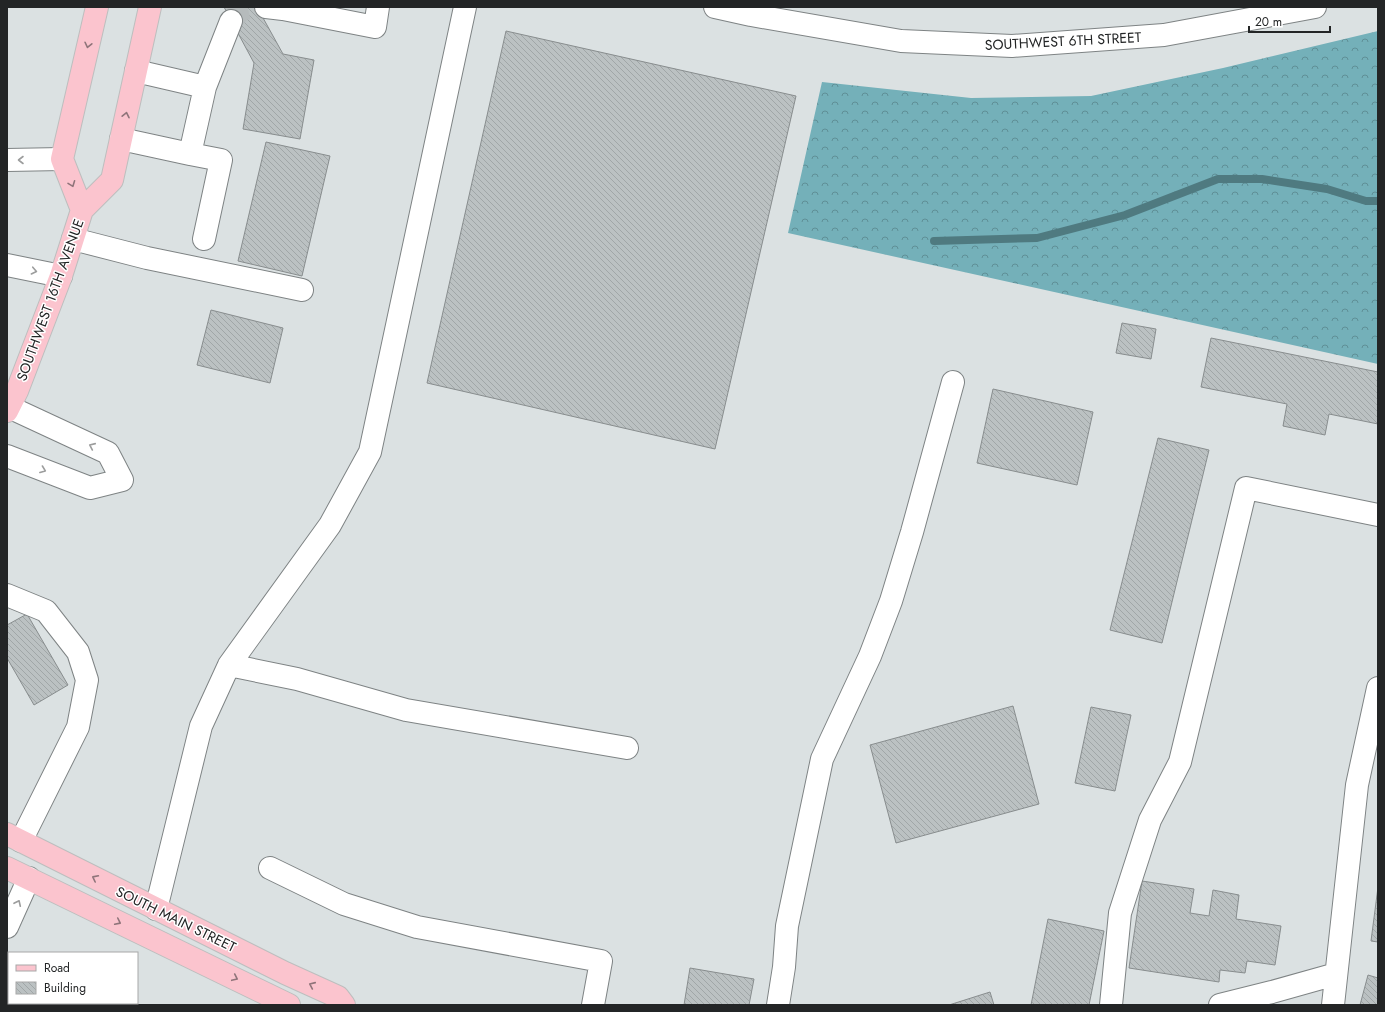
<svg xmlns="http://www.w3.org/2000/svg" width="1385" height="1012" font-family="Jost,sans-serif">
  <defs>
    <pattern id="forest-crowns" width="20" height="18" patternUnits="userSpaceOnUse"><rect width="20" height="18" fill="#74b0b9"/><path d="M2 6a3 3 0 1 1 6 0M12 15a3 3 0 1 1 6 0" fill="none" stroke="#5f8f96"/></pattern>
    <pattern id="building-back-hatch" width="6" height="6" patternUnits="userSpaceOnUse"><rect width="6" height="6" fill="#bbc1c2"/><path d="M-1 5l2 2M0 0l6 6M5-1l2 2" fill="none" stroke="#a0a6a7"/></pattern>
  </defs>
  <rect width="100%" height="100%" fill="#dbe1e2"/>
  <path fill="url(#forest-crowns)" d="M1378,31V364L788,233L822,82L971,98L1091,96L1223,68Z"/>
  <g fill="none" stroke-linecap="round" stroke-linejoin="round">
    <path stroke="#4f7a80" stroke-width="8" d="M934,241L1037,238L1125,215L1218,179H1262L1327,189L1366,201H1378"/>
  </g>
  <path fill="url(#building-back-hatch)" stroke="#888d8e" d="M224,7H257L283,54L314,60L300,139L243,129L254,63Z
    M506,31L796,96L715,449L427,383Z
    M266,142L330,156L302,276L238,261Z
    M211,310L283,328L270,383L197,365Z
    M1122,323L1156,329L1151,359L1116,353Z
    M1211,338L1378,372V424L1329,414L1325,435L1283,426L1287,404L1201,387Z
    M993,389L1093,412L1077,485L977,463Z
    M1158,438L1209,450L1162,643L1110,630Z
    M27,614L68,685L34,705L7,658V625Z
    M1013,706L1039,804L896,843L870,745Z
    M1091,707L1131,715L1115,791L1075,783Z
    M1142,881L1194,889L1190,913L1209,916L1213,890L1239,895L1236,919L1281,926L1275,965L1247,961L1245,973L1220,970L1219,982L1129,968Z
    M1378,887V942L1371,941Z
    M1048,919L1104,931L1089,1005H1031Z
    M690,968L754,979L749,1005H684Z
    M1368,975L1378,978V1005H1360Z
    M990,992L994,1005H949Z
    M115,1003H137L139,1005H114Z"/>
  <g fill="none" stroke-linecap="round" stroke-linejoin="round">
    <path stroke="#b6bbbc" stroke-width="22" stroke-dasharray="22 11" stroke-linecap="butt" d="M231,21L241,10L254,7"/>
    <defs>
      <path id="minor" d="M266,7L283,9L375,27L378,7
        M715,7L751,15L901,41L1012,46L1164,35L1315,7
        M136,71L205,87L231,21
        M121,139L190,154L205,87
        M190,154L221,160L204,239
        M7,160L62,159
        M73,239L147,258L302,290
        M7,265L61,276
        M7,456L90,488L122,480L108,453L9,407
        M7,595L46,611L78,652L87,680L78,727L21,841
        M229,665L297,679L406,710L627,748
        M270,868L344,904L417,927L601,961L593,1005
        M156,909L201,726L229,665L330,525L370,452L465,7
        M7,927L29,878
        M778,1005L784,967L787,926L822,759L870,656L891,601L912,532L953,382
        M1111,1005L1120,913L1150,820L1180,762L1246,488L1378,515
        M1220,1005L1272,992L1336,974
        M1333,1005L1357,785L1378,688"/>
      <path id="major" d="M82,210L62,159L97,7
        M7,411L17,391L61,276L82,210L112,180L150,7
        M7,834L285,973L338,997L344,1005
        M7,868L289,1005"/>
    </defs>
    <use href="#minor" stroke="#7e8384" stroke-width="24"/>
    <use href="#major" stroke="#bdbebe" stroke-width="24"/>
    <use href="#minor" stroke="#fff" stroke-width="22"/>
    <use href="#major" stroke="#fbc4ce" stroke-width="22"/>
  </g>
  <defs><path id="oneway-chevron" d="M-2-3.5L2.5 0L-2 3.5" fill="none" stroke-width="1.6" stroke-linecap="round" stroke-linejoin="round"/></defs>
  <g stroke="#8f747a">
    <use href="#oneway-chevron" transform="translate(88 45) rotate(103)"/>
    <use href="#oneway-chevron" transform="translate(126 115) rotate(-78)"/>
    <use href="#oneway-chevron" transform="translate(72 184) rotate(69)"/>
    <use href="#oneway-chevron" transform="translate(95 878) rotate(-153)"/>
    <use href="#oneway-chevron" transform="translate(118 922) rotate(26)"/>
    <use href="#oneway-chevron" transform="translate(235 978) rotate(25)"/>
    <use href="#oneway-chevron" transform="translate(312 985) rotate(-156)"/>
  </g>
  <g stroke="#9c9d9d">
    <use href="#oneway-chevron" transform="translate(21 160) rotate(180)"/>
    <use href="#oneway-chevron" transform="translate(34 271) rotate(12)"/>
    <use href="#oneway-chevron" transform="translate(92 446) rotate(-156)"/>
    <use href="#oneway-chevron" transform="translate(43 470) rotate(21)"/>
    <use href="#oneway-chevron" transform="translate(18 903) rotate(-65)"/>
  </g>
  <g text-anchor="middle" stroke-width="3" stroke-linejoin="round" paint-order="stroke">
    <g font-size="14" fill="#232526" stroke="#fff">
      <text transform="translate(1063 41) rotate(-3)" y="5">SOUTHWEST 6TH STREET</text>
      <text transform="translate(50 300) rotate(-70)" y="5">SOUTHWEST 16TH AVENUE</text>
      <text transform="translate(176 919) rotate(26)" y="5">SOUTH MAIN STREET</text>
    </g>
  </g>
  <rect width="1385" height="1012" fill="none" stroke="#232526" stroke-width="16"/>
  <rect x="8" y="952" width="130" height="52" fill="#ffffff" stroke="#a7a8a8"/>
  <rect x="16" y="965" width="20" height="6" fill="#fbc4ce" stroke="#a7a8a8"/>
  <text x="44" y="972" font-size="12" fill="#232526">Road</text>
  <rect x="16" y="982" width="20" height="12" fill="url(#building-back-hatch)" stroke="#a7a8a8"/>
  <text x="44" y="992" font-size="12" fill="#232526">Building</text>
  <path d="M1249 26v6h81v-6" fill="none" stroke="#232526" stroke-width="2"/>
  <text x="1255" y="26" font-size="12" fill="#232526" stroke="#ffffff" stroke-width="3" paint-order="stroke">20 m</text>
</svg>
